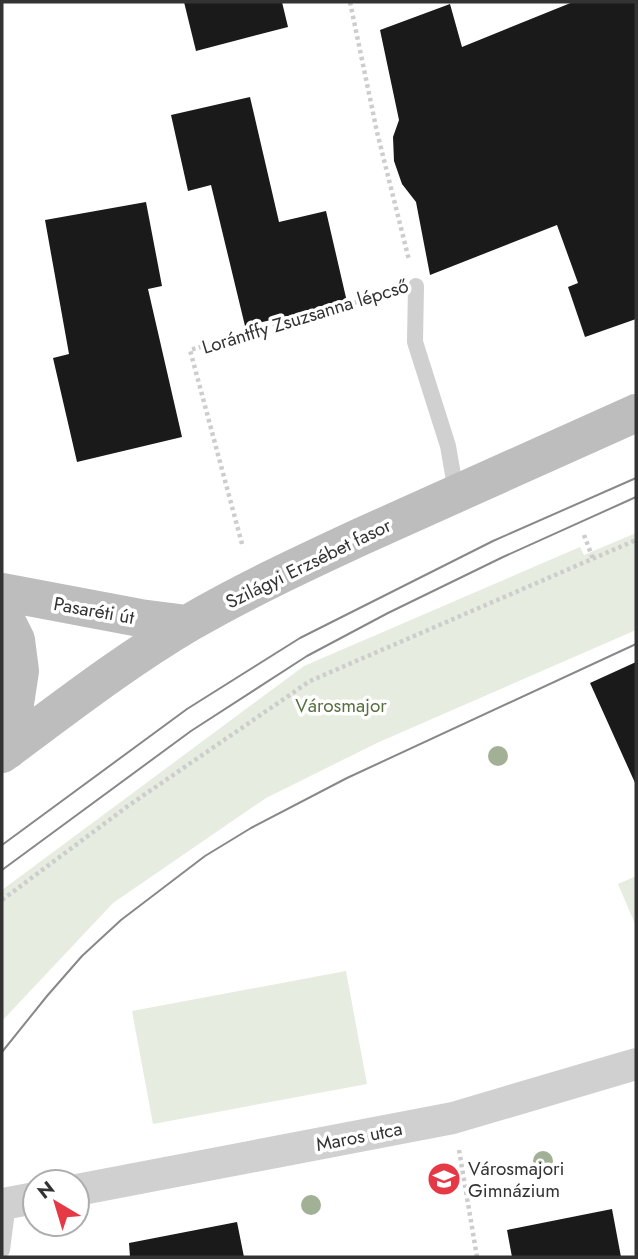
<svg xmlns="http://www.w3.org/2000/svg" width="638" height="1259" font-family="Jost,sans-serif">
  <rect width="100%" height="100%" fill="#fff"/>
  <path fill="#e6ecdf" d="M636,533V630L379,742L266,798L113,903L2,1021V890L304,666L580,547L584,555Z
    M636,876V926L618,884Z
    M346,971L367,1084L153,1124L132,1011Z"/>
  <path fill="#1a1a1a" d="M184,2H282L288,27L196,51Z
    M573,2H636V319L585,337L568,287L578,283L557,225L430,275L416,202L402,184L394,161L393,137L399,120L380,30L450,4L462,47Z
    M250,97L279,222L326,211L347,302L245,326L211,185L188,191L171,115Z
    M146,202L162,286L148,289L182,437L77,462L53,358L69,354L45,220Z
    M636,662V785L590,683Z
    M612,1209L621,1257H512L507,1230Z
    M237,1222L244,1257H130L129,1243Z"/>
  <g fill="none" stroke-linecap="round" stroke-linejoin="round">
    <path stroke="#cdcdcd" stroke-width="4.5" stroke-dasharray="3.5 3.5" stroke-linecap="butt" d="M350,2L377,132L409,260
      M584,535L593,559
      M242,544L190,350L389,293
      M2,900L128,806L310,681L636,540
      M459,1150L477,1257"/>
    <path stroke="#d0d0d0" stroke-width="16" d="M416,286L415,342L448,446L456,492
      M2,1250L8,1203"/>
    <path stroke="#d0d0d0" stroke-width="32" d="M77,1190L453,1118L636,1064
      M8,1203L35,1198"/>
    <path stroke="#bdbdbd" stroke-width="38" d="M2,592L140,618L187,624
      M2,612L16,640L20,671L8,750
      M2,754C63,709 123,662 189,623C244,591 302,564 360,537C452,495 544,454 636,413"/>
    <path stroke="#888" stroke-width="2" d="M2,845L187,709L300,638L493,541L636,478
      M2,870L191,731L307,656L388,613L503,557L636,497
      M2,1052L47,996L82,956L121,920L205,856L251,828L347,778L636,644"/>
  </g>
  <g fill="#a2b095">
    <circle cx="498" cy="756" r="10"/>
    <circle cx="543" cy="1161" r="10"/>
    <circle cx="311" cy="1205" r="10"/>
  </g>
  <defs>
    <symbol id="school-disc" viewBox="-11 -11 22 22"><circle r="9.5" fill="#e63946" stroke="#fff"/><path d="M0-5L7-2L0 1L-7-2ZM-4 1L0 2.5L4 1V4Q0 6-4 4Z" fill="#fff"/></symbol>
  </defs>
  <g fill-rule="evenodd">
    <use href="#school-disc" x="425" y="1160" width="38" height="38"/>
  </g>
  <g text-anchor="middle" stroke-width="7" stroke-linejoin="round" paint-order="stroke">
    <g font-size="19" fill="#333" stroke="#fff">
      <text transform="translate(305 316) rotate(-17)" y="7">Lorántffy Zsuzsanna lépcső</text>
      <text transform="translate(308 563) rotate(-26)" y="7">Szilágyi Erzsébet fasor</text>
      <text transform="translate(94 610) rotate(10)" y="7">Pasaréti út</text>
      <text transform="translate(359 1136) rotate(-11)" y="7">Maros utca</text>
    </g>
    <g font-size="19" fill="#56703f" stroke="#fff">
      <text x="341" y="712">Városmajor</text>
    </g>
    <g font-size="19" fill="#333" stroke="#fff" text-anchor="start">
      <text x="468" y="1175">Városmajori<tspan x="468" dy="22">Gimnázium</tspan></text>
    </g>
  </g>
  <rect width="638" height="1259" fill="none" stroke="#333333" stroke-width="7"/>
  <g transform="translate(56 1203) rotate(322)"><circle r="33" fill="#ffffff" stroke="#adadad" stroke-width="2"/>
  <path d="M0-5L12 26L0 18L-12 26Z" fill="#e63946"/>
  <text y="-10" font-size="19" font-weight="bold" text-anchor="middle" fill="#333333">N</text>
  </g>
</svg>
